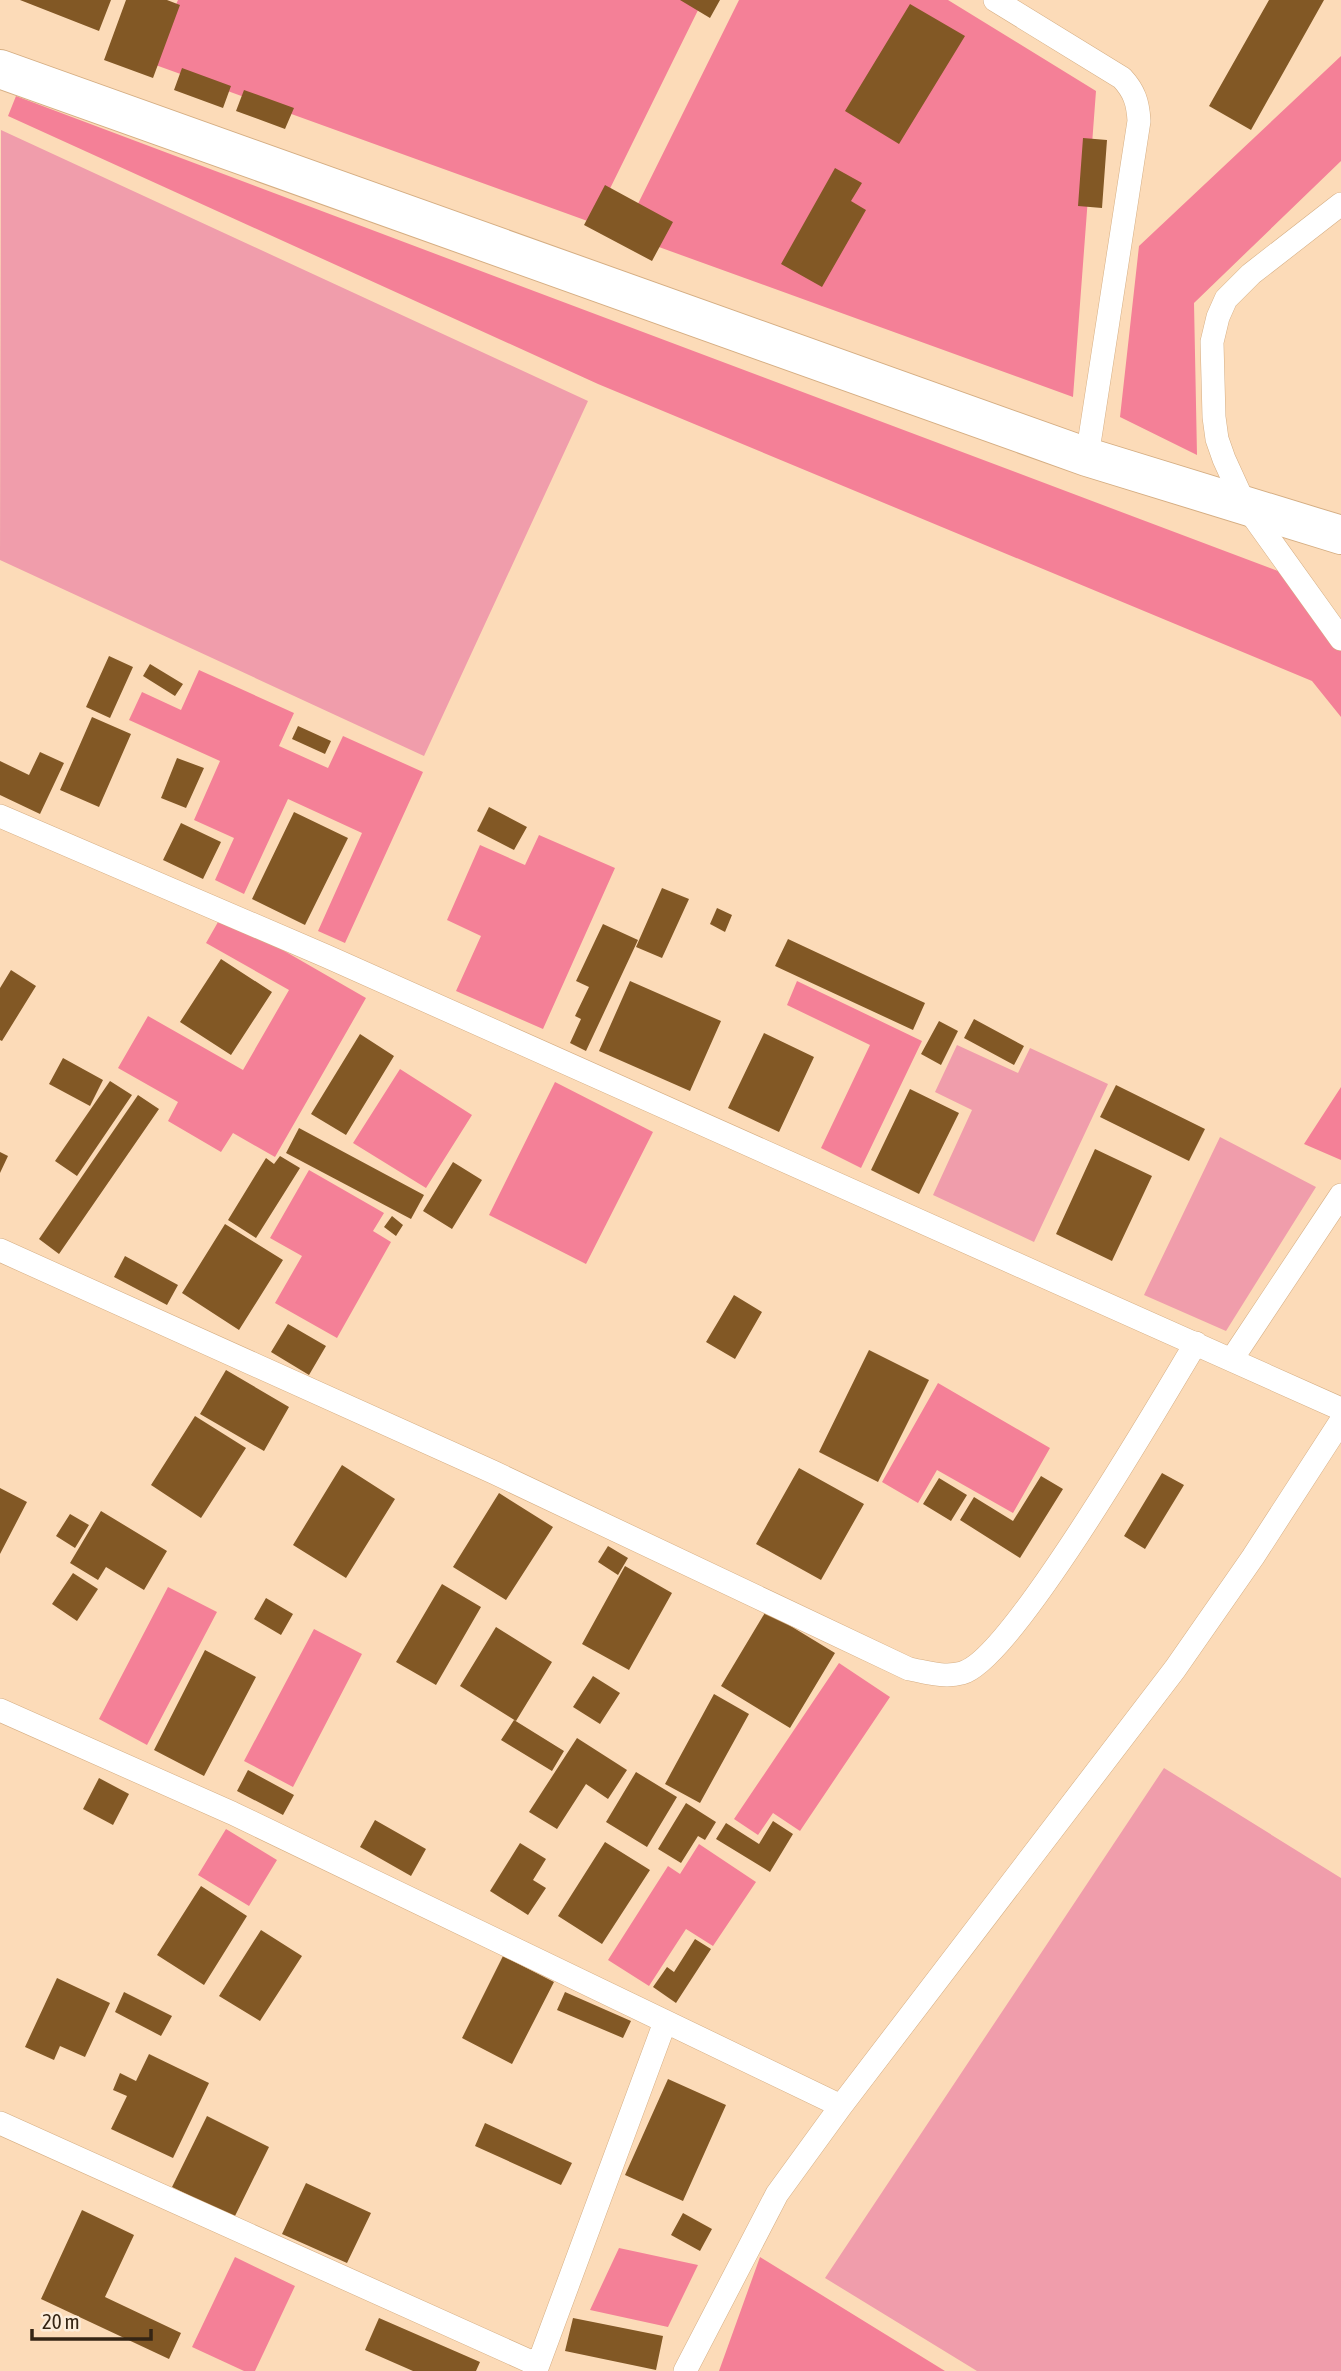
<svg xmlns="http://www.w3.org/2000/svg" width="1341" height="2371" font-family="'Asap Condensed',sans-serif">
  <rect width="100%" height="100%" fill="#fcdbb8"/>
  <path fill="#f09dab" d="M1,130L588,401L424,756L0,560Z
    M957,1045L1018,1073L1030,1048L1108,1084L1034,1242L933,1195L972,1110L935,1092Z
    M1220,1137L1316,1187L1226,1331L1144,1295Z
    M1164,1768L1341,1878V2371H977L825,2278Z"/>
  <path fill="#f48097" d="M178,0H703L593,223L150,63Z
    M739,0H948L1096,91L1073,397L623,234Z
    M1341,56V161L1194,303L1197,455L1120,417L1139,246Z
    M16,96L1302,580L1341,640V717L1312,681L598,384L8,116Z
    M199,670L294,713L279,746L328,768L343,736L423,772L345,943L318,931L362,833L288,799L244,894L215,880L234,838L194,820L220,761L129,720L142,692L181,710Z
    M539,835L615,868L543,1029L456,991L481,936L447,920L480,845L525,865Z
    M222,915L366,998L275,1157L233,1133L221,1152L168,1121L178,1102L118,1068L148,1016L243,1070L289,990L206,943Z
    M797,981L922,1041L861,1168L821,1148L870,1045L787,1005Z
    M400,1069L472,1115L426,1188L353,1143Z
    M555,1082L653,1132L586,1264L489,1215Z
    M1341,1087V1160L1304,1144Z
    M309,1170L384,1213L373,1231L391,1242L337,1338L275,1303L302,1256L270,1238Z
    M938,1383L1050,1448L1013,1513L937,1470L918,1503L882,1482Z
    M168,1587L217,1612L147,1745L99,1719Z
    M314,1629L362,1654L293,1787L244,1761Z
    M839,1663L890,1697L800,1831L773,1813L758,1835L734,1819Z
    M226,1829L277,1860L249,1906L198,1875Z
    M699,1844L756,1882L713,1946L686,1929L649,1986L608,1960L668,1866L680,1874Z
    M619,2248L698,2265L668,2327L590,2310Z
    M235,2257L295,2286L255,2371H244L192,2347Z
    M760,2257L945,2371H719Z"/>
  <path fill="#825825" d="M20,0H111L99,31Z
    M126,0H167L180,5L153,78L104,60Z
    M680,0H720L710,18Z
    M1269,0H1324L1251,130L1209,106Z
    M910,4L965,36L899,144L845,111Z
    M182,68L231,86L223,108L174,90Z
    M244,90L294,108L285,129L236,111Z
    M1083,138L1107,140L1102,208L1078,206Z
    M835,168L862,183L851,201L866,210L822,287L781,264Z
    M605,185L673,222L652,261L584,225Z
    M109,656L133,667L110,718L86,707Z
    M150,664L183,684L175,696L143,676Z
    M92,717L131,734L99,807L60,790Z
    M298,726L331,741L325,754L292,739Z
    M40,752L64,763L40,814L0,795V761L29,775Z
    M177,758L204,768L186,808L161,798Z
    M489,807L527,827L514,850L477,831Z
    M294,812L348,838L305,925L252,899Z
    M181,823L221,842L203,879L163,860Z
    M662,888L689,899L662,958L636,947Z
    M717,908L732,915L725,932L710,924Z
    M603,924L638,940L586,1051L570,1043L581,1019L575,1016L589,987L576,981Z
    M788,939L925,1003L913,1030L775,966Z
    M221,959L272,992L231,1055L180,1022Z
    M11,970L36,986L2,1041L0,1040V988Z
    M630,981L721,1021L690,1091L599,1051Z
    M974,1019L1024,1046L1014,1065L964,1038Z
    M939,1021L958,1031L941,1065L921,1054Z
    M764,1033L814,1057L779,1132L728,1108Z
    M360,1034L394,1056L346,1135L311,1114Z
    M63,1058L103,1080L90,1106L49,1084Z
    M110,1081L132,1095L77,1176L55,1161Z
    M1116,1085L1205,1129L1189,1161L1100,1117Z
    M910,1089L959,1113L919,1194L871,1170Z
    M138,1095L159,1109L59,1254L39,1239Z
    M299,1128L424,1195L411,1219L286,1153Z
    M1095,1149L1152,1176L1112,1261L1056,1234Z
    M0,1152L8,1156L0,1173Z
    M280,1156L300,1168L256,1238L228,1220L266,1158L274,1164Z
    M453,1162L482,1180L452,1229L423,1211Z
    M392,1216L403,1225L396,1236L384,1227Z
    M225,1224L283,1260L239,1330L182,1293Z
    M125,1256L178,1285L167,1305L114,1277Z
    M734,1295L762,1312L735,1359L706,1342Z
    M288,1324L326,1346L309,1375L271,1352Z
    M869,1350L929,1380L878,1482L819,1452Z
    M226,1370L289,1407L264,1451L200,1414Z
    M195,1416L246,1448L201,1518L151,1485Z
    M342,1465L395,1499L346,1578L293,1545Z
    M799,1468L864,1504L821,1580L756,1544Z
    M1162,1473L1184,1485L1145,1549L1124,1536Z
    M1041,1476L1063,1489L1020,1558L960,1520L974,1497L1013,1521Z
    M939,1478L967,1495L951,1521L923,1504Z
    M0,1488L27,1502L0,1554Z
    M499,1493L553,1527L506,1600L453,1567Z
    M101,1511L167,1551L144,1590L106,1567L98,1580L70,1563Z
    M70,1514L89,1525L75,1548L56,1536Z
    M608,1546L628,1558L618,1575L598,1562Z
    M625,1566L672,1593L629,1670L582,1644Z
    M73,1573L98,1589L77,1621L52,1604Z
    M442,1584L481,1607L436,1685L396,1662Z
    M266,1598L293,1614L281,1635L254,1619Z
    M766,1611L835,1653L790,1728L721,1686Z
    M496,1627L552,1662L516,1721L460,1686Z
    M205,1650L256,1677L204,1776L154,1750Z
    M593,1676L620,1693L600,1724L573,1707Z
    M714,1694L749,1714L700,1803L665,1784Z
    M514,1720L564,1751L552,1771L501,1740Z
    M577,1738L627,1770L608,1799L586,1784L557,1829L529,1812Z
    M248,1770L294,1795L283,1815L237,1791Z
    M636,1772L677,1797L647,1847L606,1822Z
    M99,1778L129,1794L113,1825L83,1809Z
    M686,1803L716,1822L705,1840L698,1836L681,1863L658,1849Z
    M375,1820L426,1849L411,1876L360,1847Z
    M773,1821L793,1834L770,1872L716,1839L726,1823L759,1844Z
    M605,1842L650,1870L602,1944L558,1916Z
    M520,1843L546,1859L533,1880L546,1888L528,1915L490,1891Z
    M201,1886L247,1916L204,1985L157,1955Z
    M261,1930L302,1956L260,2021L219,1996Z
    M695,1939L711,1949L676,2003L653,1987L667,1967L674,1972Z
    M503,1956L554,1982L512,2064L462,2038Z
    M57,1978L110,2003L85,2057L60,2046L54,2060L25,2047Z
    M124,1992L172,2016L161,2036L115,2012Z
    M565,1992L631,2021L623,2038L557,2010Z
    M149,2054L209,2083L173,2158L111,2129L127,2096L113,2090L120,2073L136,2081Z
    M668,2079L726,2105L683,2201L625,2175Z
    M207,2116L269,2147L234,2218L172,2187Z
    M485,2123L572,2163L561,2185L475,2146Z
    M306,2183L371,2213L347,2263L282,2234Z
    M82,2210L134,2235L105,2297L181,2333L169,2359L41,2299Z
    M683,2213L712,2229L700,2251L671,2235Z
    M379,2318L480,2362L476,2371H413L365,2350Z
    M573,2318L663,2336L656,2370L565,2351Z"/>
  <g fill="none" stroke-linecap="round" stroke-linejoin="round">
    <defs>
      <path id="service" d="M995,0L1122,78C1134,91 1138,102 1139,121L1087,457
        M1341,204L1251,274L1226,299L1218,317L1212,342L1214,417L1217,439L1224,459L1245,505L1341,639
        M0,816L326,956L1341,1409
        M0,1250L493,1472L909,1669C926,1672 944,1678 962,1673C1012,1660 1162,1399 1196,1343
        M1232,1359L1341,1195
        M0,1710L232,1813L841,2106
        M0,2123L538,2365L665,2022
        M685,2371L777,2194L841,2106L1175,1669L1253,1557L1341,1421"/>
      <path id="minor" d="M0,69L1087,457L1341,535"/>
    </defs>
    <use href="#service" stroke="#d5ae83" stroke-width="24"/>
    <use href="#minor" stroke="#d5ae83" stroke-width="40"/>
    <use href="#service" stroke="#fff" stroke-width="23"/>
    <use href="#minor" stroke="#fff" stroke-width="38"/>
  </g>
  <path d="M32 2329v10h119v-10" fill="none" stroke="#352514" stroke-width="3.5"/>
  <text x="42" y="2329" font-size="21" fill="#352514" stroke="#fcecda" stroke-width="5" paint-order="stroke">20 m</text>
</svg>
